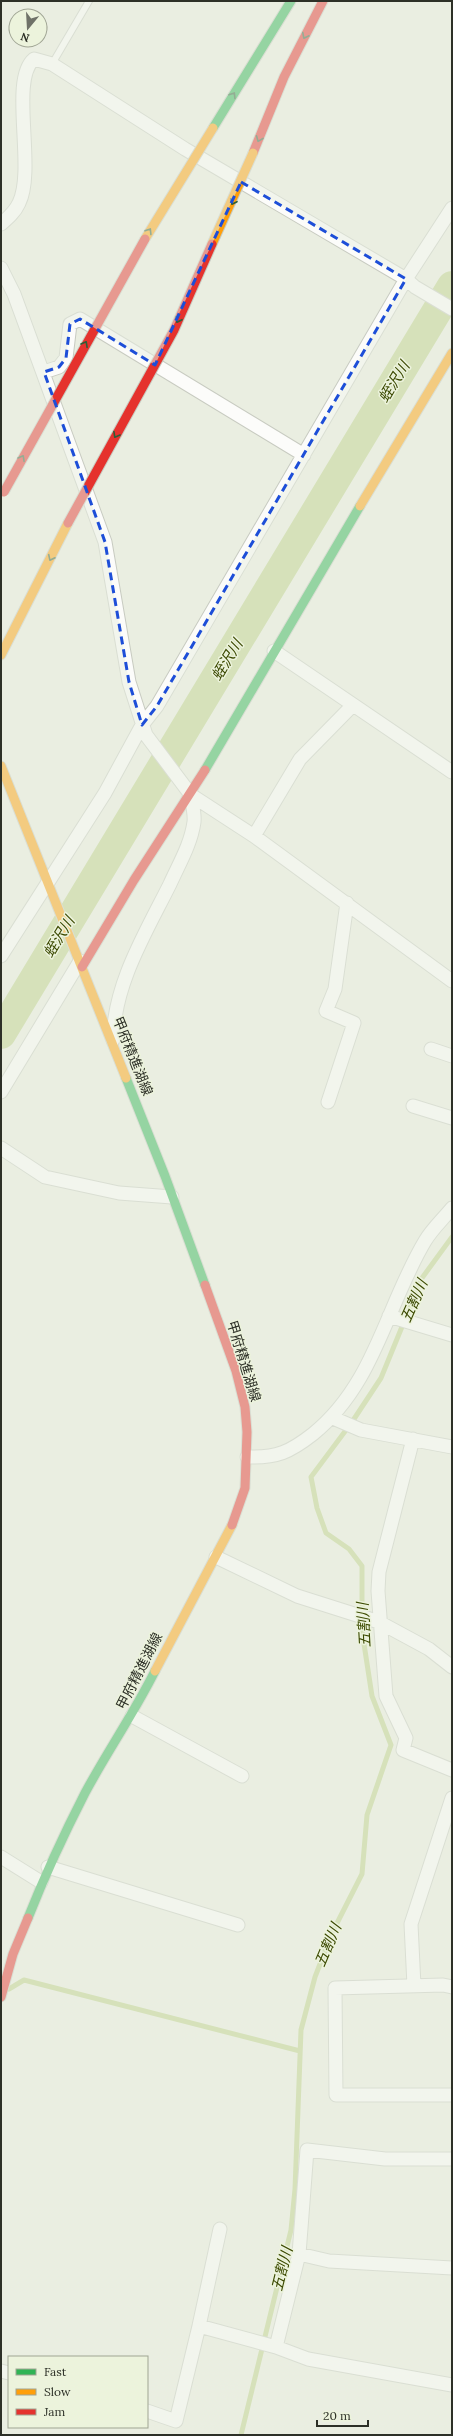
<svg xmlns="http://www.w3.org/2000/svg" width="453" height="2436" font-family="Lora,'Noto Sans JP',serif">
  <rect width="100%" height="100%" fill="#eaeee1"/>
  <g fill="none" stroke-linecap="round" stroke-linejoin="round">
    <path stroke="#bfd18a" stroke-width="5" d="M9,1989L24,1980L300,2051
      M241,2435L291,2230L295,2189L301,2030L315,1977L332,1933L362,1874L367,1815L391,1745L372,1696L362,1631V1566L349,1549L326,1533L317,1508L311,1477L352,1422L381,1378L422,1278L452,1237"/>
    <path stroke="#bfd18a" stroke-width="30" d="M1,1034L452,286"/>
    <defs>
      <path id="lane" d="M52,64L89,1"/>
      <path id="street" d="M1,224C8,218 15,212 19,203C36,168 9,80 34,59L52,64L185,149L406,279L415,287L452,309
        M1,268L14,294L105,542L129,682L146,735L191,795L254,836L452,981
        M44,372L59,367L66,358L70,324L80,319L304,455
        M274,651L452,772
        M254,836L300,759L353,705
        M1,956L105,793L142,725L157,706L406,279L452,208
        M113,1040C114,984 145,934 170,884C179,864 191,844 194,822C195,814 192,803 191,795
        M431,1049L452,1056
        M1,1092L80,961
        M328,1102L354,1023L326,1011L335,989L347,903
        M413,1106L452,1118
        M1,1148L45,1177L119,1193L172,1197
        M389,1316L452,1335
        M333,1418L361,1430L452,1447
        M413,1439L379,1572L378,1591L386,1696L406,1738L403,1750L452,1770
        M247,1457C277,1458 290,1452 313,1434C375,1384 386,1306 425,1241C432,1229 443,1219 452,1208
        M216,1557L297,1596L379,1622L429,1649L452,1667
        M132,1716L242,1776
        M1,1857L41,1882
        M48,1867L238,1925
        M414,1986L411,1924L452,1798
        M452,1987L443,1985L335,1988L336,2095H452
        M452,2159H385L307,2150L299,2254L276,2347L308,2359L452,2385
        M220,2229L199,2326L276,2347
        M299,2254L329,2261L452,2268
        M1,2371L9,2373
        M147,2411L176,2421L199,2326"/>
      <path id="fast" d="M213,128L291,1
        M205,770L360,506
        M126,1078L165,1176L205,1285
        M28,1918C45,1875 64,1834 85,1793C107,1752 134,1713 155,1671"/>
      <path id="slow" d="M360,506L452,353
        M1,655L68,523
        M1,766L126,1078
        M155,1671L232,1525"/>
      <path id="jam" d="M253,153L284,77L323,1
        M82,967L134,880L205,770
        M205,1285L236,1371L245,1407L247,1432L245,1488L232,1525
        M1,1997L13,1954L28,1918"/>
    </defs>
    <use href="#lane" stroke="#c8cbc1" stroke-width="8"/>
    <use href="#street" stroke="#c8cbc1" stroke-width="15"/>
    <use href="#fast" stroke="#c8cbc1" stroke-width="11"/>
    <use href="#slow" stroke="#c8cbc1" stroke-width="11"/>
    <use href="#jam" stroke="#c8cbc1" stroke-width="11"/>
    <use href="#lane" stroke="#fcfcfa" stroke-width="6"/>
    <use href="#street" stroke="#fcfcfa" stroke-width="13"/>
    <use href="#fast" stroke="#30b455" stroke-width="9"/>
    <use href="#slow" stroke="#ff9f0a" stroke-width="9"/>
    <use href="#jam" stroke="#e5322d" stroke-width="9"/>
    <defs>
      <path id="slow-bridge" d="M145,239L213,128
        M212,244L253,153"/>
      <path id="jam-bridge" d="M4,492L145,239
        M68,523L174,330L212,244"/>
    </defs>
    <use href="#slow-bridge" stroke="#c8cbc1" stroke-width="11" stroke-linecap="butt"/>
    <use href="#jam-bridge" stroke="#c8cbc1" stroke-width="11" stroke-linecap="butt"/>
    <use href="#slow-bridge" stroke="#ff9f0a" stroke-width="9"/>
    <use href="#jam-bridge" stroke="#e5322d" stroke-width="9"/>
  </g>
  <defs><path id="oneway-chevron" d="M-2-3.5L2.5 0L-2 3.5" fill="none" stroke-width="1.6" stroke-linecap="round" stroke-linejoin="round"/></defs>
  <g stroke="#2e5e37">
    <use href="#oneway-chevron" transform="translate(305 36) rotate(117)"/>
    <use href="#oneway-chevron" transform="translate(233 95) rotate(-58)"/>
    <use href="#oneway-chevron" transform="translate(259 139) rotate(112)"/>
    <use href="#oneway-chevron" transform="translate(233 202) rotate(115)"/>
    <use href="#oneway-chevron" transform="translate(149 231) rotate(-58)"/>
    <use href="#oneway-chevron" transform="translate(178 320) rotate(115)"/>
    <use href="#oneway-chevron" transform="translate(85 344) rotate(-61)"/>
    <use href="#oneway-chevron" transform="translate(116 435) rotate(119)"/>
    <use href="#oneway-chevron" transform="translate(22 458) rotate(-61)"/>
    <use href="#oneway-chevron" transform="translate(51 558) rotate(116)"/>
  </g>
  <path d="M0 0H453V2436H0ZM241,182L406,279L157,706L142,725L129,682L105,542L44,372L59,367L66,358L70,324L80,319L155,365Z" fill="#eaeee1" fill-opacity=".55" fill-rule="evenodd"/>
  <path fill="none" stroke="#1d4ed8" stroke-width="3" stroke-dasharray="8 5" stroke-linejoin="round" d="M241,182L406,279L157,706L142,725L129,682L105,542L44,372L59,367L66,358L70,324L80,319L155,365Z"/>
  <g text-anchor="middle" stroke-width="3" stroke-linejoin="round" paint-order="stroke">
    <g font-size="14" fill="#2d3027" stroke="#ecf3dc">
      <text transform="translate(133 1056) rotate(68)" y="5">甲府精進湖線</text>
      <text transform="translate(244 1361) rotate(73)" y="5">甲府精進湖線</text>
      <text transform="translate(139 1671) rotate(-63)" y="5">甲府精進湖線</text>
    </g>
    <g font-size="15" font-style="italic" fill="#3b4900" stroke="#ecf3dc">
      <text transform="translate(394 382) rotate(-59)" y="5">蛭沢川</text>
      <text transform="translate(227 660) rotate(-59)" y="5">蛭沢川</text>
      <text transform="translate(59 937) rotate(-59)" y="5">蛭沢川</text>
      <text transform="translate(414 1301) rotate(-66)" y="5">五割川</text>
      <text transform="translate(364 1625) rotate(-93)" y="5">五割川</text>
      <text transform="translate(328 1945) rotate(-67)" y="5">五割川</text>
      <text transform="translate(282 2269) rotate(-76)" y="5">五割川</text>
    </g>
  </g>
  <rect width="453" height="2436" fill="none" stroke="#2d3027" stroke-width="4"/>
  <rect x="8" y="2356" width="140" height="72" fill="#ecf3dc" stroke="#a0a594"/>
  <rect x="16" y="2369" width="20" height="6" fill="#30b455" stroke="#a0a594"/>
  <text x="44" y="2376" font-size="12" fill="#2d3027">Fast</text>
  <rect x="16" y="2389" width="20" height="6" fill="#ff9f0a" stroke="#a0a594"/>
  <text x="44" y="2396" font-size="12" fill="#2d3027">Slow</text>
  <rect x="16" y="2409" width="20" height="6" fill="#e5322d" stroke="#a0a594"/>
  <text x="44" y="2416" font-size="12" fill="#2d3027">Jam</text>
  <g transform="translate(28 28) rotate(198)"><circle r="19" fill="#ecf3dc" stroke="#a0a594"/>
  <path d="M0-3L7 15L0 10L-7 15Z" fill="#6f7268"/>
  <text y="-6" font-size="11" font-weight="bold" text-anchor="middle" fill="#2d3027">N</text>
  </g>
  <path d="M317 2420v6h51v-6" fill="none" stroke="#2d3027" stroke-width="2"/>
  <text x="323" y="2420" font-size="12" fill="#2d3027" stroke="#ecf3dc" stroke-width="3" paint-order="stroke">20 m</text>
</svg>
